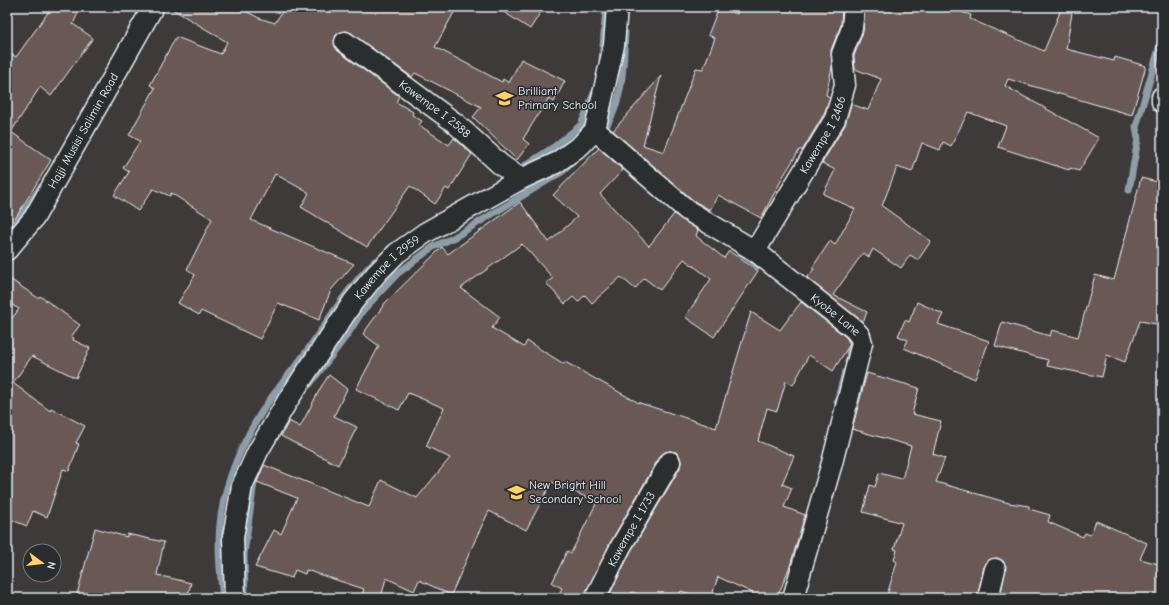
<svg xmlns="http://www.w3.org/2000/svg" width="1169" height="605" font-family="'Comic Neue',sans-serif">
  <rect width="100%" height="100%" fill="#3d3a39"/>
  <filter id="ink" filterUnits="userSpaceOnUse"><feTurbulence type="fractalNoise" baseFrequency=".025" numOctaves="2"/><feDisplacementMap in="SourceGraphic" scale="8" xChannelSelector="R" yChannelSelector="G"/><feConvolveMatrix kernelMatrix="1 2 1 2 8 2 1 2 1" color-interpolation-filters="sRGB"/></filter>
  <g filter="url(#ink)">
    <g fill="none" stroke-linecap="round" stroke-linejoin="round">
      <path stroke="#8d9ea9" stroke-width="7" d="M602,60L606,7
        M602,132C624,104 623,67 625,33
        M515,172L554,147L581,125L594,93
        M1129,190L1138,139L1136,127L1162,38
        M11,231L40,188
        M739,252L758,266
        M841,329C850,336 851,351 848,362
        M310,384L347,335L363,310L397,274L433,247L453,238L563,171L574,161
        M837,402L845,372
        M223,598C220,572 217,542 221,516C226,478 245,436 267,404C280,385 296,367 309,348C330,318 348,287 375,261
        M245,598L244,554L255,475"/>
    </g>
    <path fill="#6a5954" stroke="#e8f1f8" d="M52,7H81L73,24L93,38L51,96L40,87L11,132L51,160L7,232V52L16,57Z
      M169,7H238L259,18L275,23L285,7H457L435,47L502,82L503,79L509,83L521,59L565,81L554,102L548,99L523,139L529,144L517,160L473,117L481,107L415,73L412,77L351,33L346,31L336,35L334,41L338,51L399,96L396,102L413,112L412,115L422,121L419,125L449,145L454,138L472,154L449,190L446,188L435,204L410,186L367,247L301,207L309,193L275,174L251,220L354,264L331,290L319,320L278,303L260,339L201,311L199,315L178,303L195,275L187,269L212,219L171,193L170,196L153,189L138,211L114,195L129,172L123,168L140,141L129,135L155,88L150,85L176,37L221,54L227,42Z
      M496,7H544L530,29Z
      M719,7L737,14L739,7H842L841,25L831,50L832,67L826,95L830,97L824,114L802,151L800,149L784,175L761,218L718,195L710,210L694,201L613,131L661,76L643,145L664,152L696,68L703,69L715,38L708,35Z
      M865,7H945L971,15L970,19L1044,51L1062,7H1073L1066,49L1114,61L1115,57L1146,66L1132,115L1008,79L1005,86L1099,138L1079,171L1070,168L1069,170L998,147L1006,126L968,112L951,146L943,142L940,150L922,143L912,172L897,167L882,206L931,241L918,260L910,255L901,268L873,249L869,257L863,253L833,295L867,312L863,322L807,278L814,269L812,268L830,241L835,245L855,209L823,194L835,170L822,163L845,125L851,104L868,110L881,79L855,69L854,56L863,32Z
      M599,148L623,170L600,194L649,246L674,214L698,230L696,236L724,258L729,251L758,271L714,337L685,317L711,279L684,259L660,290L644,278L635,289L621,277L592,303L585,295L578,302L573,297L565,304L546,283L553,278L522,244L461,288L500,317L492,328L524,347L527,341L564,364L565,362L637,402L716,428L751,312L780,330L801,302L846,337L850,344L833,371L809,355L793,385L786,381L777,411L767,408L758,441L794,456L782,484L792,488L784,507L805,515L790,566L777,598H751L753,593L718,577L711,598H703L681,591L678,598H649L632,592L626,598H608L630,553L680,468L681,462L680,457L676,452L670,451L665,452L660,456L610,543L584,598H557L562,588L552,583L567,551L571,553L597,502L552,482L526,530L489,511L477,536L451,595L419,580L414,591L386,578L381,598H361L364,589L306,570L305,574L295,570L292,578L255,567L274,530L281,534L297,498L257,482L264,465L369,507L381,480L417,498L450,458L426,446L444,408L408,393L399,410L356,389L379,346L363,334L385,303L442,247L448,254L520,202L549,242L577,217L553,195Z
      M1141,178L1162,183V325L1140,321L1125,362L1107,355L1102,377L1047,366L1048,360L995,346L1002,322L1050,336L1052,330L1078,337L1095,275L1114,280Z
      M7,277L38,298L40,296L80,325L71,337L74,338L73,340L90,348L76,378L32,356L13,383L50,411L51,408L85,426L76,443L79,444L69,471L63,469L47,517L33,511L27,526L7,518V325L19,309L7,302Z
      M917,302L943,314L938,324L989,341L975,379L904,348L908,340L898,336L905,320L909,322Z
      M867,373L919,388L912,414L941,421L933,454L945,458L936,482L1009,503L1029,506V509L1050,515L1048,522L1083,537L1085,533L1090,535L1096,521L1147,543L1140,559L1162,565V598H1000L1006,566L1003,561L997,558L987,561L984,566L977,598H886L897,562L894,560L897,550L894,549L902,523L863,512L870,485L875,487L879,473L902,479L911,446L852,429Z
      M329,375L347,389L334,416L357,427L338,465L281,436L289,421L300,427L321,387Z
      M95,528L127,537V534L164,542L157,575L191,583L187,598H76Z"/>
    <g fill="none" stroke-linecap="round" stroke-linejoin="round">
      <defs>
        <g id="street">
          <path id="s1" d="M345,42L455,123L500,164L521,179"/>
          <path d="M1162,97V102"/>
          <path id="s2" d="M595,130L687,210L755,251L854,329L860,336L862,343L832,463L793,598"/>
          <path id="s3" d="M7,250L34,218L153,7"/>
          <path id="s4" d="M755,251L835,119L845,85L842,54L852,28L854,7"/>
          <path id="s5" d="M235,598L233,537L242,486L258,451L288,400L353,302L377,273L397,253L425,233L521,179L556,163L581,145L595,130L614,45L617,7"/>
          <path id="s6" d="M595,598L620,548L670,462"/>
          <path d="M988,598L995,569"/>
        </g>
      </defs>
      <use href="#street" stroke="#e8f1f8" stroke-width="23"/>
      <use href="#street" stroke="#2a2d2e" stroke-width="20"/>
    </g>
  </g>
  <defs>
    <symbol id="school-bare" viewBox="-9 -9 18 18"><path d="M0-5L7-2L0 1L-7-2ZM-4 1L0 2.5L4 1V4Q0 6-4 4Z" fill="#ffd166" stroke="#2a2d2e" stroke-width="2.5" paint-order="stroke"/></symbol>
  </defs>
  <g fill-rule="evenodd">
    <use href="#school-bare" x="492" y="86" width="25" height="25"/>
    <use href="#school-bare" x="504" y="480" width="25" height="25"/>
  </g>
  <g text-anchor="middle" stroke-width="3" stroke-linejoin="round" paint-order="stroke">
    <g font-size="12" fill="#e8f1f8" stroke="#2a2d2e" text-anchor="start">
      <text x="518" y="95">Brilliant<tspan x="518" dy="14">Primary School</tspan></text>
      <text x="529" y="489">New Bright Hill<tspan x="529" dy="14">Secondary School</tspan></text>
    </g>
    <g font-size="12" fill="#e8f1f8" stroke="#2a2d2e">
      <text dy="4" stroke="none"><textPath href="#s1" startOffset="112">Kawempe I 2588</textPath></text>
      <text dy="4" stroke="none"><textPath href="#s3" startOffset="142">Hajji Musisi Salimin Road</textPath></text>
      <text dy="4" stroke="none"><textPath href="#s4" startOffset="135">Kawempe I 2466</textPath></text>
      <text dy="4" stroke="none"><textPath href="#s5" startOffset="377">Kawempe I 2959</textPath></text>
      <text dy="4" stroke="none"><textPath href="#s2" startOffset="304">Kyobe Lane</textPath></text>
      <text dy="4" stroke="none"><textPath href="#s6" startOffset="78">Kawempe I 1733</textPath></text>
    </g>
  </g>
  <rect width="1169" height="605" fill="none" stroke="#2a2d2e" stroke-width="24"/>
  <rect x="12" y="12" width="1145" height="581" fill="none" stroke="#e8f1f8" stroke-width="1.5" filter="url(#ink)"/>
  <g transform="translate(42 563) rotate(105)"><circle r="19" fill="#2a2d2e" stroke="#767b7f"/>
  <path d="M0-3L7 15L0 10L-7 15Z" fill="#ffd166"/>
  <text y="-6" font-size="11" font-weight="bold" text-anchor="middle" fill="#e8f1f8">N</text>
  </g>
</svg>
